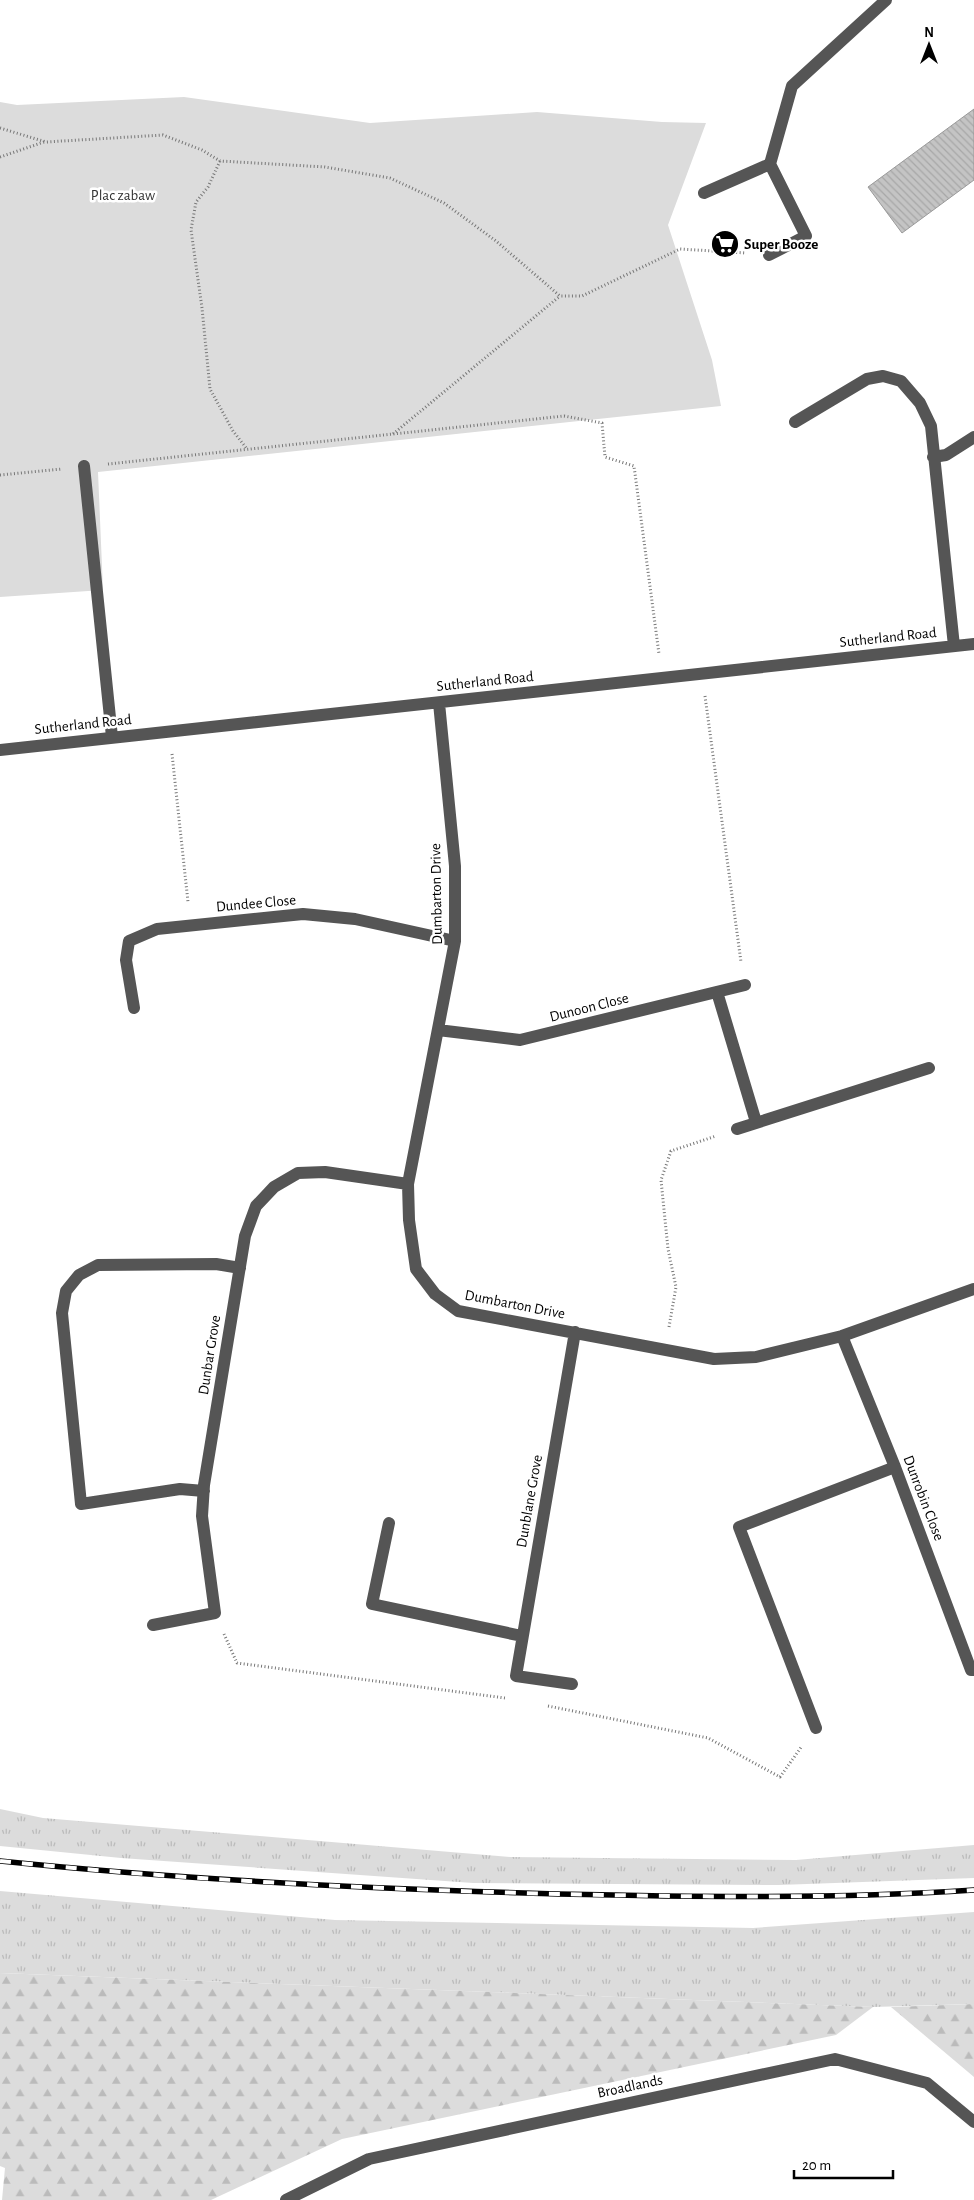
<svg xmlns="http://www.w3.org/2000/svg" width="974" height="2200" font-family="'Alegreya Sans',sans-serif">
  <defs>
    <pattern id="grass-tufts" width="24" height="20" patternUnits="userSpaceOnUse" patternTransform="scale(1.25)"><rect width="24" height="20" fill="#dcdcdc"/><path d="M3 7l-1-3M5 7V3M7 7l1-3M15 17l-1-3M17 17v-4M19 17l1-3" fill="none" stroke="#bbb"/></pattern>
    <pattern id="forest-firs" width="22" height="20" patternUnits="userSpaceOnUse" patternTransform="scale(1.25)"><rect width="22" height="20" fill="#dcdcdc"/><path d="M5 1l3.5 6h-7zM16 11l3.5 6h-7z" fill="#bbb"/></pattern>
    <pattern id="building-back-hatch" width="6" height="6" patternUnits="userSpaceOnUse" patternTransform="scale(1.25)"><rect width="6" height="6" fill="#c4c4c4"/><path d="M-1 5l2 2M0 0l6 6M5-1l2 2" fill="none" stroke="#a7a7a7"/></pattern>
  </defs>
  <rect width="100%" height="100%" fill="#fff"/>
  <path fill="url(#grass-tufts)" d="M0,1809L43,1818L510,1857L796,1860L974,1845V1878L779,1885L473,1883L121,1858L0,1846Z
    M0,1891L335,1920L753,1928L974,1912V2004L873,2007L0,1973Z"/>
  <path fill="url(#forest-firs)" d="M0,1973L873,2007L836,2035L342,2139L211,2200H2L5,2168L0,2166Z
    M974,2004V2077L891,2007Z"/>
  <path fill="#dcdcdc" d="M184,97L370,123L537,112L662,122L706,123L668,225L712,360L721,406L98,472L103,590L0,597V102L17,105Z"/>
  <path fill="url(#building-back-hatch)" stroke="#999" d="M974,109V180L902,233L868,187Z"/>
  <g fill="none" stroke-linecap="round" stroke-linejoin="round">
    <path stroke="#777" stroke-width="3" stroke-dasharray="1 2.5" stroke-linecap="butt" d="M0,128L46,142L163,135L202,150L220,161L325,167L390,178L444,203L496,241L560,296H582L680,249L746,253
      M0,157L44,142
      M220,161L208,187L196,202L191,230L202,308L210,389L233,431L247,449
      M393,434L560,296
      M108,464L564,416L602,423L605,457L634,466L659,654
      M0,475L62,469
      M705,696L741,962
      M172,754L188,902
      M669,1327L676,1287L668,1249L661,1180L671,1151L716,1136
      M224,1634L237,1663L505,1698
      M548,1706L708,1738L780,1777L802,1746"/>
    <path stroke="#555" stroke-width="12" d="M704,193L770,164L792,86L886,0
      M769,255L806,236L770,164
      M795,422L867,379L883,376L901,381L920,403L931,426L954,646
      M933,457L946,455L974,437
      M84,466L112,737
      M439,703L455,866V941L408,1184L409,1220L416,1269L435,1294L458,1311L714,1359L756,1357L842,1336L974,1289
      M0,750L974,644
      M717,992L756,1122
      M134,1008L126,960L129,941L157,929L303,914L355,919L455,941
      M438,1030L520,1040L745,985
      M737,1129L929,1068
      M842,1336L895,1467L971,1670H974
      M204,1491L180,1489L81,1504L62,1313L66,1291L79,1275L98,1265L216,1264L240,1268
      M389,1523L372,1604L522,1636
      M153,1625L215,1613L202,1516L204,1485L245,1236L256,1206L274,1187L298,1173L325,1172L408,1184
      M572,1684L516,1676L575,1332
      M816,1728L739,1527L895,1467
      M286,2200L369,2159L835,2059L927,2083L974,2122"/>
    <defs>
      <path id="rail" d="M0,1861C185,1880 371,1889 558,1894C696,1897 836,1899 974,1890"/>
    </defs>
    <use href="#rail" stroke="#000" stroke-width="5.5"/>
    <use href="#rail" stroke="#fff" stroke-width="4" stroke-dasharray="11" stroke-linecap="butt"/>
  </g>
  <defs>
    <symbol id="supermarket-disc" viewBox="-11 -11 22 22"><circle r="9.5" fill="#000" stroke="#fff"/><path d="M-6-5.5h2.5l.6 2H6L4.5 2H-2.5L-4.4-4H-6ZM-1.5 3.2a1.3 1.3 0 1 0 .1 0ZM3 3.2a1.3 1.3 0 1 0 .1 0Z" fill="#fff"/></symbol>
  </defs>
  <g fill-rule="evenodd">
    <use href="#supermarket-disc" x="709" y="228" width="32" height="32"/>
  </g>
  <g text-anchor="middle" stroke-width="5" stroke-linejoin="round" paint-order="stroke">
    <g font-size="15" fill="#333" stroke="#fff">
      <text x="123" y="200">Plac zabaw</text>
    </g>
    <g font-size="15" font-weight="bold" fill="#000" stroke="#fff" text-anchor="start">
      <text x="744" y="249">Super Booze</text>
    </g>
    <g font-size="15" fill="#000" stroke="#fff">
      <text transform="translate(888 637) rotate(-6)" y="5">Sutherland Road</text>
      <text transform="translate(485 681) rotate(-6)" y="5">Sutherland Road</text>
      <text transform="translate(83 724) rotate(-6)" y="5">Sutherland Road</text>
      <text transform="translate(436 894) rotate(-91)" y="5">Dumbarton Drive</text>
      <text transform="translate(256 903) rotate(-5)" y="5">Dundee Close</text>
      <text transform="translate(589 1007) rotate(-14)" y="5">Dunoon Close</text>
      <text transform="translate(515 1304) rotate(11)" y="5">Dumbarton Drive</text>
      <text transform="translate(209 1355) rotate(-81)" y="5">Dunbar Grove</text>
      <text transform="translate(924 1498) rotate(69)" y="5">Dunrobin Close</text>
      <text transform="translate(529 1501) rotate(-80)" y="5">Dunblane Grove</text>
      <text transform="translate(630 2086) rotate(-12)" y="5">Broadlands</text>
    </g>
  </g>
  <g transform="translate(929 45)" stroke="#ffffff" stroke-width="4" paint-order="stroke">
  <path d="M0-4L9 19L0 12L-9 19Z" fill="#000000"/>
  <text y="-8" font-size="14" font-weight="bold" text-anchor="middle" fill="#000000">N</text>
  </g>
  <path d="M794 2170v8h99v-8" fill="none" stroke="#000000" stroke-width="2.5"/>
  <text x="802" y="2170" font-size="15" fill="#000000" stroke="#ffffff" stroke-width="4" paint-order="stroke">20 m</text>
</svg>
